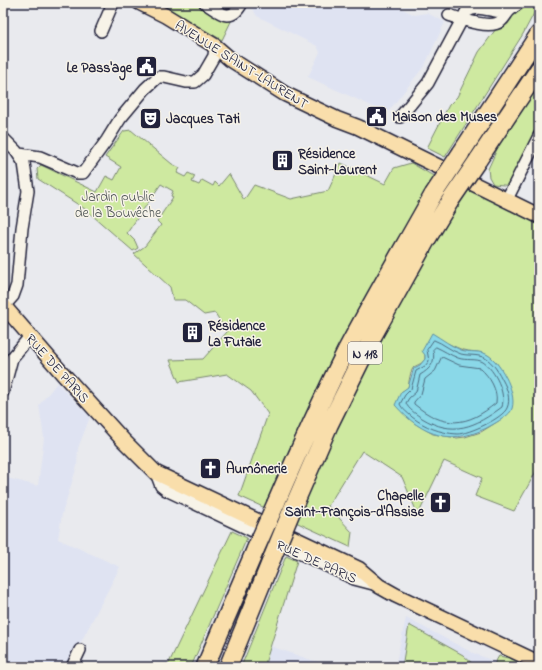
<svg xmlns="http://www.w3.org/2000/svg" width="542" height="670" font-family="'Indie Flower',sans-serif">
  <rect width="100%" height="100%" fill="#e9eaee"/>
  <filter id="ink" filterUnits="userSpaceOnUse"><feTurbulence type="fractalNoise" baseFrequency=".025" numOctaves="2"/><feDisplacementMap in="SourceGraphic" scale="8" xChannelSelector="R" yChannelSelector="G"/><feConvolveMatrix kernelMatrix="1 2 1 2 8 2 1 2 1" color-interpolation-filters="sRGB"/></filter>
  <g filter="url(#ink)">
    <path fill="#dfe3f2" d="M249,3H390L415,15L427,13L445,22L425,65L387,113L308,77L320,52L317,46L257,16Z
      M57,383L90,417L78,448L77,466L62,514L58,539L120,567L68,667H3V477L38,486L44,438L39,405Z
      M406,618L473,653L496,662L494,666V667H395Z
      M270,646L332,667H264Z"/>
    <path fill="#cee9a0" stroke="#78866e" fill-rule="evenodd" d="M157,3H240L222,40Z
      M519,3H539V4L523,34L445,157L427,148L449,105L457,97L479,52L510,10Z
      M539,83V123L514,186L493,184L489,177L488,169L503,136Z
      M131,130L172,164L180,168L177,173L185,177L188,173L195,176L192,182L199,185L202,180L213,186L215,182L219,186L229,174L244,200L254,185L291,199L328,191L341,163L385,184L394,168L411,163L430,174L480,192L539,223V466L514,511L475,496L482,478L444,461L418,515L402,477L362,451L328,506L352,532L350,547L239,496L268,414L251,391L227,374L179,382L170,360L203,359L227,332L215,313L204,315L185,300H173L170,287L134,254L145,246L161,225L157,221L173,197L171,196L173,191L161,184L127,233L135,241L138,248L133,251L85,209L38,179L37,169L41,165L97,192L106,176L114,180L121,167L105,157L124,131ZM449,344C454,346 459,349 464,350C470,352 476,351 482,353C506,360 506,391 510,412L497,422L481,432L465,437L457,438L433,434L414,423L401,392L408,388C409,382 410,371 414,367C419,364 422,364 425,359V355Z
      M232,531L247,538L191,667H160L168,665Z
      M286,556L297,561L264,667H241Z
      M409,625L463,655L476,667H402Z
      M499,656L518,660L534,667H494L493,666Z"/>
    <path fill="#8ad8e8" stroke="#608fa3" d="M432,333C442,339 451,346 461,350C470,353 480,350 488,355C501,363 519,396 511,411C508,416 497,422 492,425C454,447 423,437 395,405L401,392L408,387L414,368L420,365L425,359V355L422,351Z"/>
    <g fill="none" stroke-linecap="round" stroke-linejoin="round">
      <path stroke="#4c6b80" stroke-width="1" d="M434,340C443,343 451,351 461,354C469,356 477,354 485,358C493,362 499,373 503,381C507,388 511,400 507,408C503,418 469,434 457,434C440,433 425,427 412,417C408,413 402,409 400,404L405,395L411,389L416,371L425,366L429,361L427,350Z
        M436,347C443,350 450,355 458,358C466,361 476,358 483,362C495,370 506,393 502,407C475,427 453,437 422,418C416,414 408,409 406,403L409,398L416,392L420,375C430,369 436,363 433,350Z
        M442,357L459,365L480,368C490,377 498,390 496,403C467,427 444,429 414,404V402L421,394L425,379L435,371Z"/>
      <defs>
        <path id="minor" d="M205,3C220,13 231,24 242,3
          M449,15C461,19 490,30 501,21C505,18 506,14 509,11C512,8 516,6 519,3
          M101,31L113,3
          M400,117L428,83L466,12C480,2 493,15 508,11
          M3,138L16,151L24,163L28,191L22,228L17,285L13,296L4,306
          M19,154L40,157L77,173H83L107,140L120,119L145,89L158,77H164L186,82H195L203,75L214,56L215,46
          M506,201L539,136
          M3,392L12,358L27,340
          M156,473L161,486L166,490L354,579L377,585
          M72,667L80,650"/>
        <path id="major" d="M140,3L166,16L215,46L230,59L285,94L337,119L358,127L539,216
          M3,305L62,373L123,440L156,473L359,569L379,586L395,595L539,663"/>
        <path id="highway" d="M461,153L539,34
          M478,160L539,69
          M276,503C298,452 321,401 346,351C374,298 404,247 433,195
          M292,510L329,425L374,334L427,239L450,201
          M205,667L256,548
          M228,667L273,556"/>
      </defs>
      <use href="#minor" stroke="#22223b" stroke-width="14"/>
      <use href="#major" stroke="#22223b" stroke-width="17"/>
      <use href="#highway" stroke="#22223b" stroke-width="20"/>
      <use href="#minor" stroke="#f7f3e8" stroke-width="11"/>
      <use href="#major" stroke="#f9deab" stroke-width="14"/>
      <use href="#highway" stroke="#f9deab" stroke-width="17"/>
      <defs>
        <path id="highway-bridge" d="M433,195L461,153
          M450,201L478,160
          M256,548L276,503
          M273,556L292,510"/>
      </defs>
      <use href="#highway-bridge" stroke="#22223b" stroke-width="20" stroke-linecap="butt"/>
      <use href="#highway-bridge" stroke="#f9deab" stroke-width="17"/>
    </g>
  </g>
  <defs>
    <symbol id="civic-square" viewBox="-11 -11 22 22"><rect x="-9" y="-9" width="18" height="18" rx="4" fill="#22223b" stroke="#f7f3e8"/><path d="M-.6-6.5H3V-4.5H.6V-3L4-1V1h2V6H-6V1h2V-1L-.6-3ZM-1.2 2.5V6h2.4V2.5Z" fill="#fff"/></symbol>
    <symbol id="theatre-square" viewBox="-11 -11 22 22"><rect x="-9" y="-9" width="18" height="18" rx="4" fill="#22223b" stroke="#f7f3e8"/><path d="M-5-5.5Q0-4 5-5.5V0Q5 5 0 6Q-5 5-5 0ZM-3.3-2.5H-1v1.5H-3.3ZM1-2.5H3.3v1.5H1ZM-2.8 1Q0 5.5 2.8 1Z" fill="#fff"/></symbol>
    <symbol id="building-square" viewBox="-11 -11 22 22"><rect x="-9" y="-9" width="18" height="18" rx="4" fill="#22223b" stroke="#f7f3e8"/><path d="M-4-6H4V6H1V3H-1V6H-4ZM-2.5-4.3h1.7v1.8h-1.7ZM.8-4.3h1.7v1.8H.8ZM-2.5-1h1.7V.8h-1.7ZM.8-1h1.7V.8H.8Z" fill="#fff"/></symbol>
    <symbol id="church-square" viewBox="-11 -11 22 22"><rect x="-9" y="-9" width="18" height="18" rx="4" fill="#22223b" stroke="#f7f3e8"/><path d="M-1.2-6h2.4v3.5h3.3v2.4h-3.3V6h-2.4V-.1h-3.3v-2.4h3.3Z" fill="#fff"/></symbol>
  </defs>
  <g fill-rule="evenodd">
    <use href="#civic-square" x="134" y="54" width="25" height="25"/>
    <use href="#civic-square" x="364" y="104" width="25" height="25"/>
    <use href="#theatre-square" x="138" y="106" width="25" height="25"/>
    <use href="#building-square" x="270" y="148" width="25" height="25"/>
    <use href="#building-square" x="180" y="320" width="25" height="25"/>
    <use href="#church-square" x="198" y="456" width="25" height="25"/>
    <use href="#church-square" x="428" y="490" width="25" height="25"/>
  </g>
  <g text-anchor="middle" stroke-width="3" stroke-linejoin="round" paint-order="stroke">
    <rect fill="#f7f3e8" stroke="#62616f" stroke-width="1" x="348" y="342" width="34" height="22" rx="3"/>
    <g font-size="13" font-weight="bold" fill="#22223b">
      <text x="365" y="358">N 118</text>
    </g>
    <g font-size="14" fill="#22223b" stroke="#f7f3e8">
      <text transform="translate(242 64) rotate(32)" y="5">AVENUE SAINT-LAURENT</text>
      <text transform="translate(58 368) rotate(48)" y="5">RUE DE PARIS</text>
      <text transform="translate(317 561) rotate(24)" y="5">RUE DE PARIS</text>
    </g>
    <g font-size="14" font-weight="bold" fill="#22223b" stroke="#f7f3e8" text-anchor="start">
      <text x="132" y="72" text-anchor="end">Le Pass'age</text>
      <text x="392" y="121">Maison des Muses</text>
      <text x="166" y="123">Jacques Tati</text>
      <text x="298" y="158">Résidence<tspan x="298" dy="16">Saint-Laurent</tspan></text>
      <text x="208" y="330">Résidence<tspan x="208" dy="16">La Futaie</tspan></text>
      <text x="226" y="473">Aumônerie</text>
      <text x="424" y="500" text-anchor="end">Chapelle<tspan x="424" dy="16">Saint-François-d'Assise</tspan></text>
    </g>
    <g font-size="14" fill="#4d5454" stroke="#f7f3e8">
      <text x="118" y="201">Jardin public<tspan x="118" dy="16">de la Bouvêche</tspan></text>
    </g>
  </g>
  <rect width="542" height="670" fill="none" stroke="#f7f3e8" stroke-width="16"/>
  <rect x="8" y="8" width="526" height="654" fill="none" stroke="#22223b" stroke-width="1.5" filter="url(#ink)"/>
</svg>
